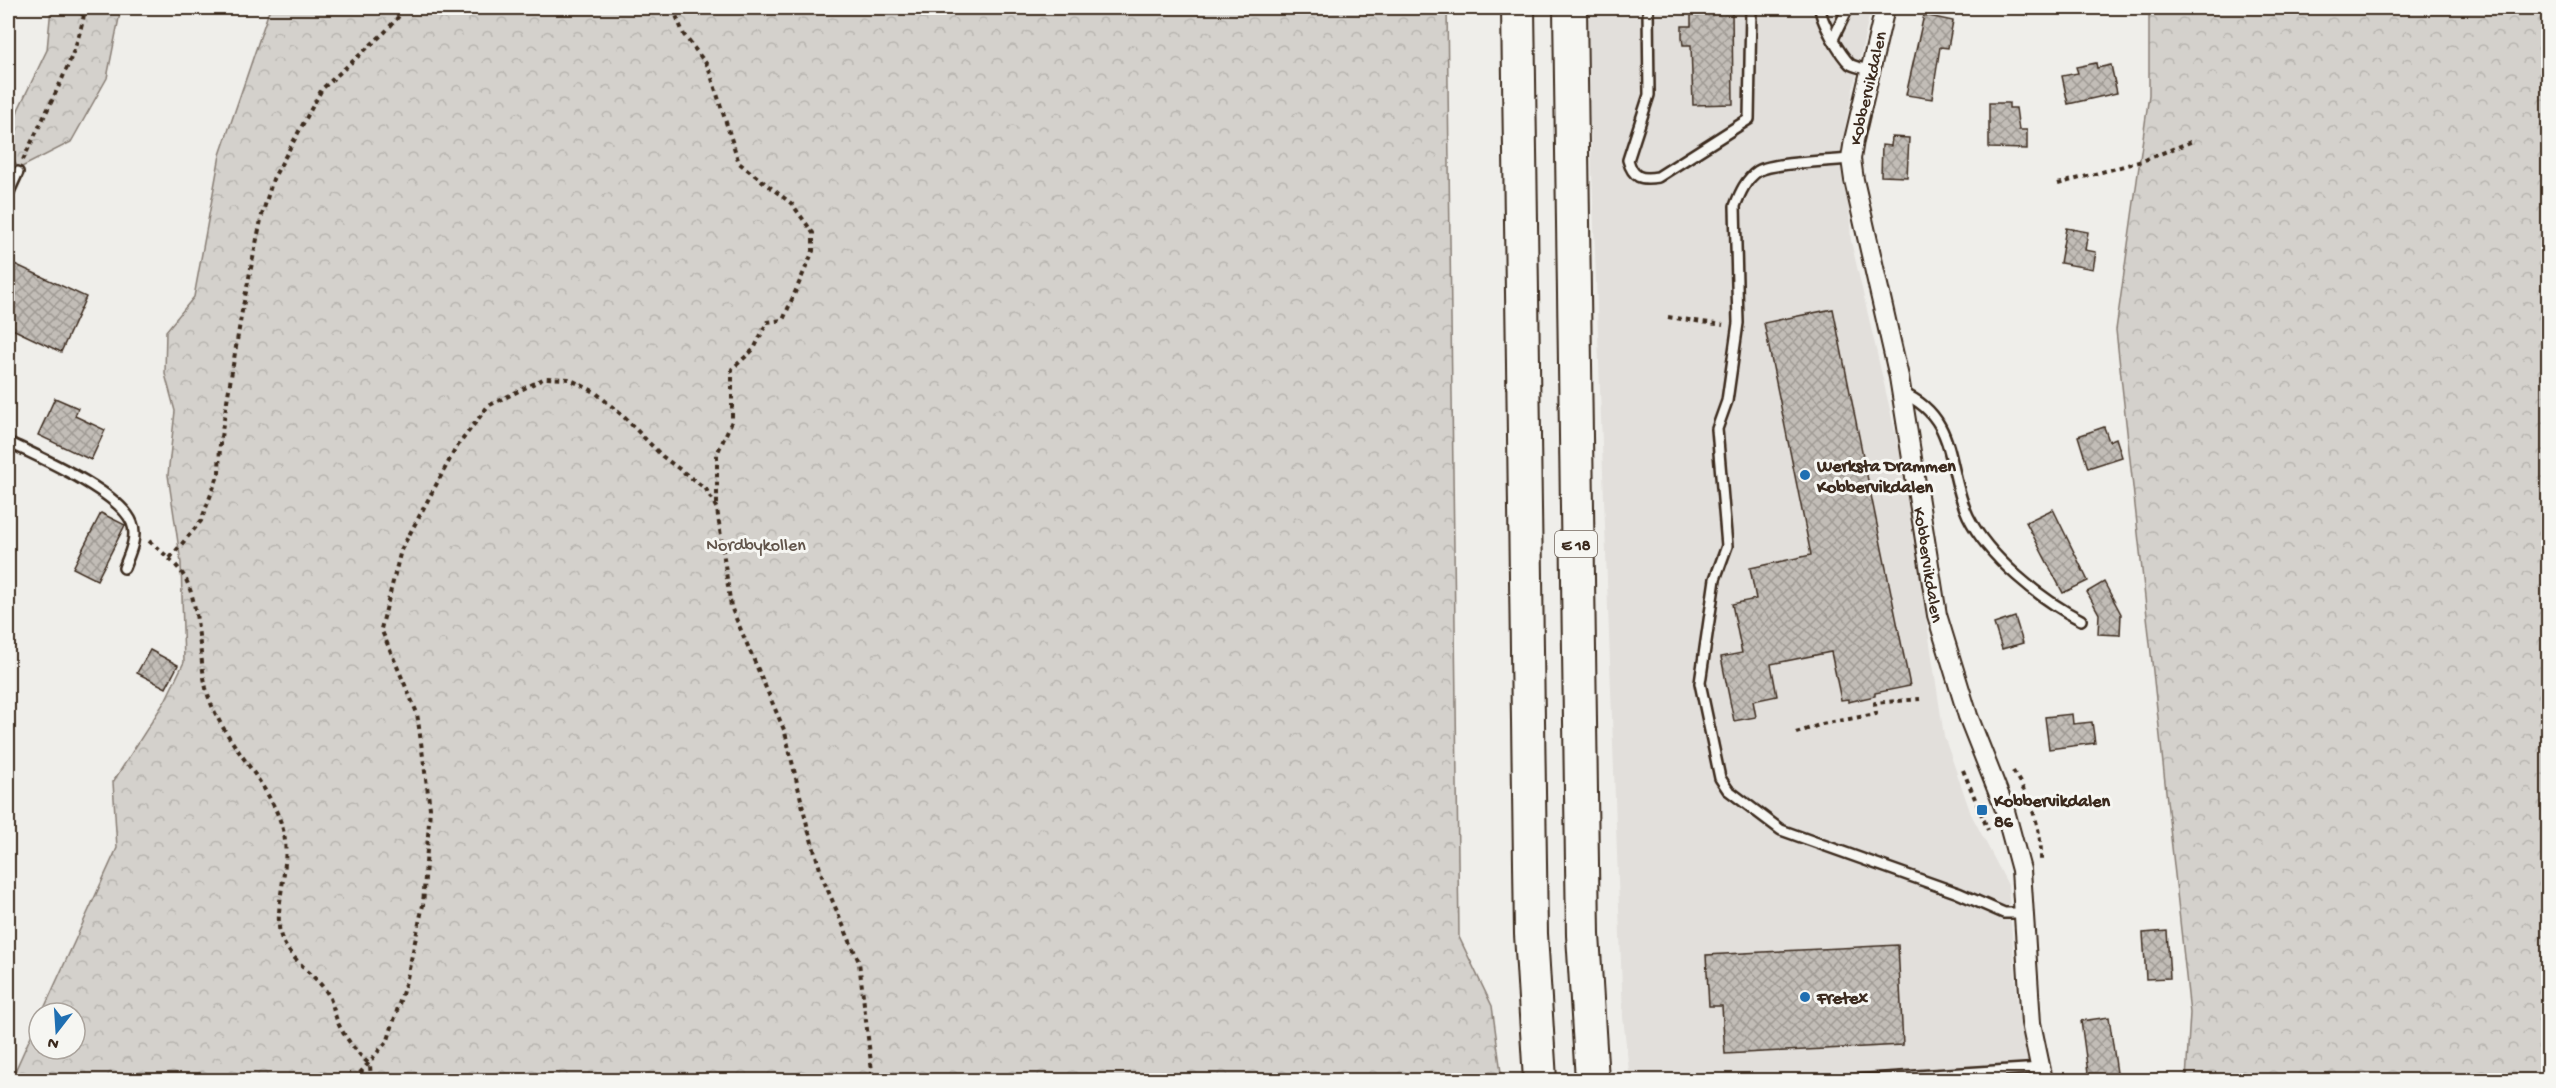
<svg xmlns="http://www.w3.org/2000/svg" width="2556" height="1088" font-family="'Gochi Hand',sans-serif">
  <defs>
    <pattern id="forest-crowns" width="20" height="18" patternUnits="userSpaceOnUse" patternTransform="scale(1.5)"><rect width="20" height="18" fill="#d4d1cc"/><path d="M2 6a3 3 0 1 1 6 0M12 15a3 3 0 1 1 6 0" fill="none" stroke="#b7b4af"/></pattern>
    <pattern id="building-cross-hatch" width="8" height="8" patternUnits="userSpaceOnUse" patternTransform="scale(1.5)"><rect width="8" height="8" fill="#c2bdb7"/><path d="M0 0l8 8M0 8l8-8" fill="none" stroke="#9f9a94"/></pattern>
  </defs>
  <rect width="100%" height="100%" fill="#efeeea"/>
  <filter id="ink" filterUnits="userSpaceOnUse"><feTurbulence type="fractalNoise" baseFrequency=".0167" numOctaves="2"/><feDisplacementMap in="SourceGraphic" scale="12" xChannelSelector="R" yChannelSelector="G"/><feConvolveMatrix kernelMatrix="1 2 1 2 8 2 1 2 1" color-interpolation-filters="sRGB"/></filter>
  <g filter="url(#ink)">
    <path fill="#e2dfdb" d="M1586,8H1871L1845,126L1851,241L1903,466L1944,736L1971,814L2008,885L2018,1007L2035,1080H1630L1623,1017Z"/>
    <path fill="url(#forest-crowns)" stroke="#887e75" stroke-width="1.5" d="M51,8H121L107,78L71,142L18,169L8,147L18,110L47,50Z
      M270,8H1447L1459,937L1492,1006L1502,1080H11L39,1018V1049H75V1013H42L117,848L113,782L165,701L184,662L181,563L168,475L175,411L165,374L166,331L194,297L220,155Z
      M2149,8H2548V1080H2186L2190,1013L2116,330L2149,95Z"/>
    <path fill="url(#building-cross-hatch)" stroke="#3b2a1e" stroke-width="1.5" d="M1691,8H1732L1733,104L1693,105L1691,45H1683L1682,37V26H1691Z
      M1924,15L1953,21L1948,48L1940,47L1932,99L1906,95Z
      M2096,63L2097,68L2111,65L2117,93L2068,104L2062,76L2078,73L2076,67Z
      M1989,103H2009V108H2016L2019,130H2027V149L1989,148Z
      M1892,137L1909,138L1907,177L1881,176L1882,145L1891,146Z
      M2066,228L2088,232L2085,250L2096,252L2093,269L2060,263Z
      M8,261L86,297L61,352L8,327Z
      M1833,309L1910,686L1875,693V696L1848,702V699L1841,700L1831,652L1771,664L1777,696L1753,701L1756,717L1734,721L1721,657L1742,653L1732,604L1756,599L1750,568L1811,555L1764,323Z
      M55,398L78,408L75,416L105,430L91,460L38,435Z
      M2104,427L2109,441L2116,438L2122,457L2088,468L2078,436Z
      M2053,509L2088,581L2063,593L2026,522Z
      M101,513L125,525L97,580L73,568Z
      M2104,582L2121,614L2120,635L2098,634L2099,614L2087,592Z
      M2015,617L2023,643L2002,649L1994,624Z
      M150,650L178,665L166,688L137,673Z
      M2072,714L2073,724L2092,722L2095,743L2049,749L2045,717Z
      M2167,931L2170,978L2146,979L2143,933Z
      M1898,945L1903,1045L1725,1054L1722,1006H1709L1706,955Z
      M2109,1017L2118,1080H2089L2081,1021Z"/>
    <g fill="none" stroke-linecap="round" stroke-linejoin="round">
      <defs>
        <path id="service" d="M1648,8L1649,95L1628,160C1633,178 1641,180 1658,177L1749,119L1751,8
          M1820,8C1821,21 1840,55 1850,64C1854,67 1863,68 1869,70
          M1833,39L1848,8
          M1851,159C1832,161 1773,162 1758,171C1746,179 1740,193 1735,206L1738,323L1727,401L1717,429L1727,546L1715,579L1700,683L1720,778L1728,790L1781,830L1958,893L2004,913H2024
          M8,194L18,172
          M1902,393C1959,417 1946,470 1968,516C1988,557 2041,600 2081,620
          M8,442C37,456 120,492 132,523C138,537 129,555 124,568
          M1854,1080L2041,1068"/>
        <g id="minor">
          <path id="s1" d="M1885,8L1854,140L1851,159L1854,180L1899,377L1937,615L1968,716L2004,807L2021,870L2031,1023L2043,1080"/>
        </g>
        <path id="motorway" d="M1518,8L1531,934L1540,1080
          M1570,8L1583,935L1592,1080"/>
      </defs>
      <use href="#service" stroke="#3b2a1e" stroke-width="14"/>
      <use href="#minor" stroke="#3b2a1e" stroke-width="22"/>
      <use href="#motorway" stroke="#3b2a1e" stroke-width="36"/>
      <path stroke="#3b2a1e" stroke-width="4" stroke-dasharray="4.5 4.5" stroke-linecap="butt" d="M72,8L84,15
        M673,8L684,35L708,66L739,163L792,204L813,233V251L783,320L767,322L754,349L732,369V421L717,454V507
        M23,160C43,116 79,55 85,8
        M2058,184L2142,161L2193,141
        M1668,317L1723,325
        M149,541C162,552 175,562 184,576C200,603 199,657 206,688C218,737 264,774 281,823C293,857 277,892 279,926C280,953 312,971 326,991C333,1001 334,1015 339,1025C347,1041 358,1053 370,1065L371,1080
        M170,558L201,521L219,473L220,443L242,311L262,215L273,179L322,89L385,32L406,8
        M1796,733L1822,724L1876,714L1875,703L1920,699
        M1963,770L1988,830
        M2013,771C2031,800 2042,828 2041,862
        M354,1080L388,1040L407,978L423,905L430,808L417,713L381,629L401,550L456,448L488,406L545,378L569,379L595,392L623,416L662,456L706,489L717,509L731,607L785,732L808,829L823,879L859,962L873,1080"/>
      <use href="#service" stroke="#f6f6f2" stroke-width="9"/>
      <use href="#minor" stroke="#f6f6f2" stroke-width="18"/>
      <use href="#motorway" stroke="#f6f6f2" stroke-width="32"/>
    </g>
  </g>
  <g fill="#1f6fb2" stroke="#f6f6f2" stroke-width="2">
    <circle cx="1805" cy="475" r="6"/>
    <rect x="1976" y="804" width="12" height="12" rx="3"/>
    <circle cx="1805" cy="997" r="6"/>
  </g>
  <g text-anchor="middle" stroke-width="6" stroke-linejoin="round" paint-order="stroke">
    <rect fill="#f6f6f2" stroke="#73675e" stroke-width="1.5" x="1555" y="531" width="42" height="26" rx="4.5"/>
    <g font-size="16" font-weight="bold" fill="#3b2a1e">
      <text x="1576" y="550">E 18</text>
    </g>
    <g font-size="18" fill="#3b2a1e" stroke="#f6f6f2">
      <text transform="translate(1867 88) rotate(-77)" y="6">Kobbervikdalen</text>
      <text dy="6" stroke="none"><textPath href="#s1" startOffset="568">Kobbervikdalen</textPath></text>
    </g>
    <g font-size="18" font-weight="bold" fill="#3b2a1e" stroke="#f6f6f2" text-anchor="start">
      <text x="1817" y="471">Werksta Drammen<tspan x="1817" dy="21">Kobbervikdalen</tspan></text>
      <text x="1994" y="806">Kobbervikdalen<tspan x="1994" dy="21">86</tspan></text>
      <text x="1817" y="1003">Fretex</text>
    </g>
    <g font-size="18" fill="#61544a" stroke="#f6f6f2">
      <text x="756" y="550">Nordbykollen</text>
    </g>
  </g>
  <rect width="2556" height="1088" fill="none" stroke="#f6f6f2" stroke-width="30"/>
  <rect x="15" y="15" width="2526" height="1058" fill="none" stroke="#3b2a1e" stroke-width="2" filter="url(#ink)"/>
  <g transform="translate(57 1031) rotate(197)"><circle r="28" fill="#f6f6f2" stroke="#aba49d" stroke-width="1.5"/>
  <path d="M0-4.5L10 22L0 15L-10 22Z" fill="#1f6fb2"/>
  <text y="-9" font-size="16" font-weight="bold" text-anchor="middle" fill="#3b2a1e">N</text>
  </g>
</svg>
